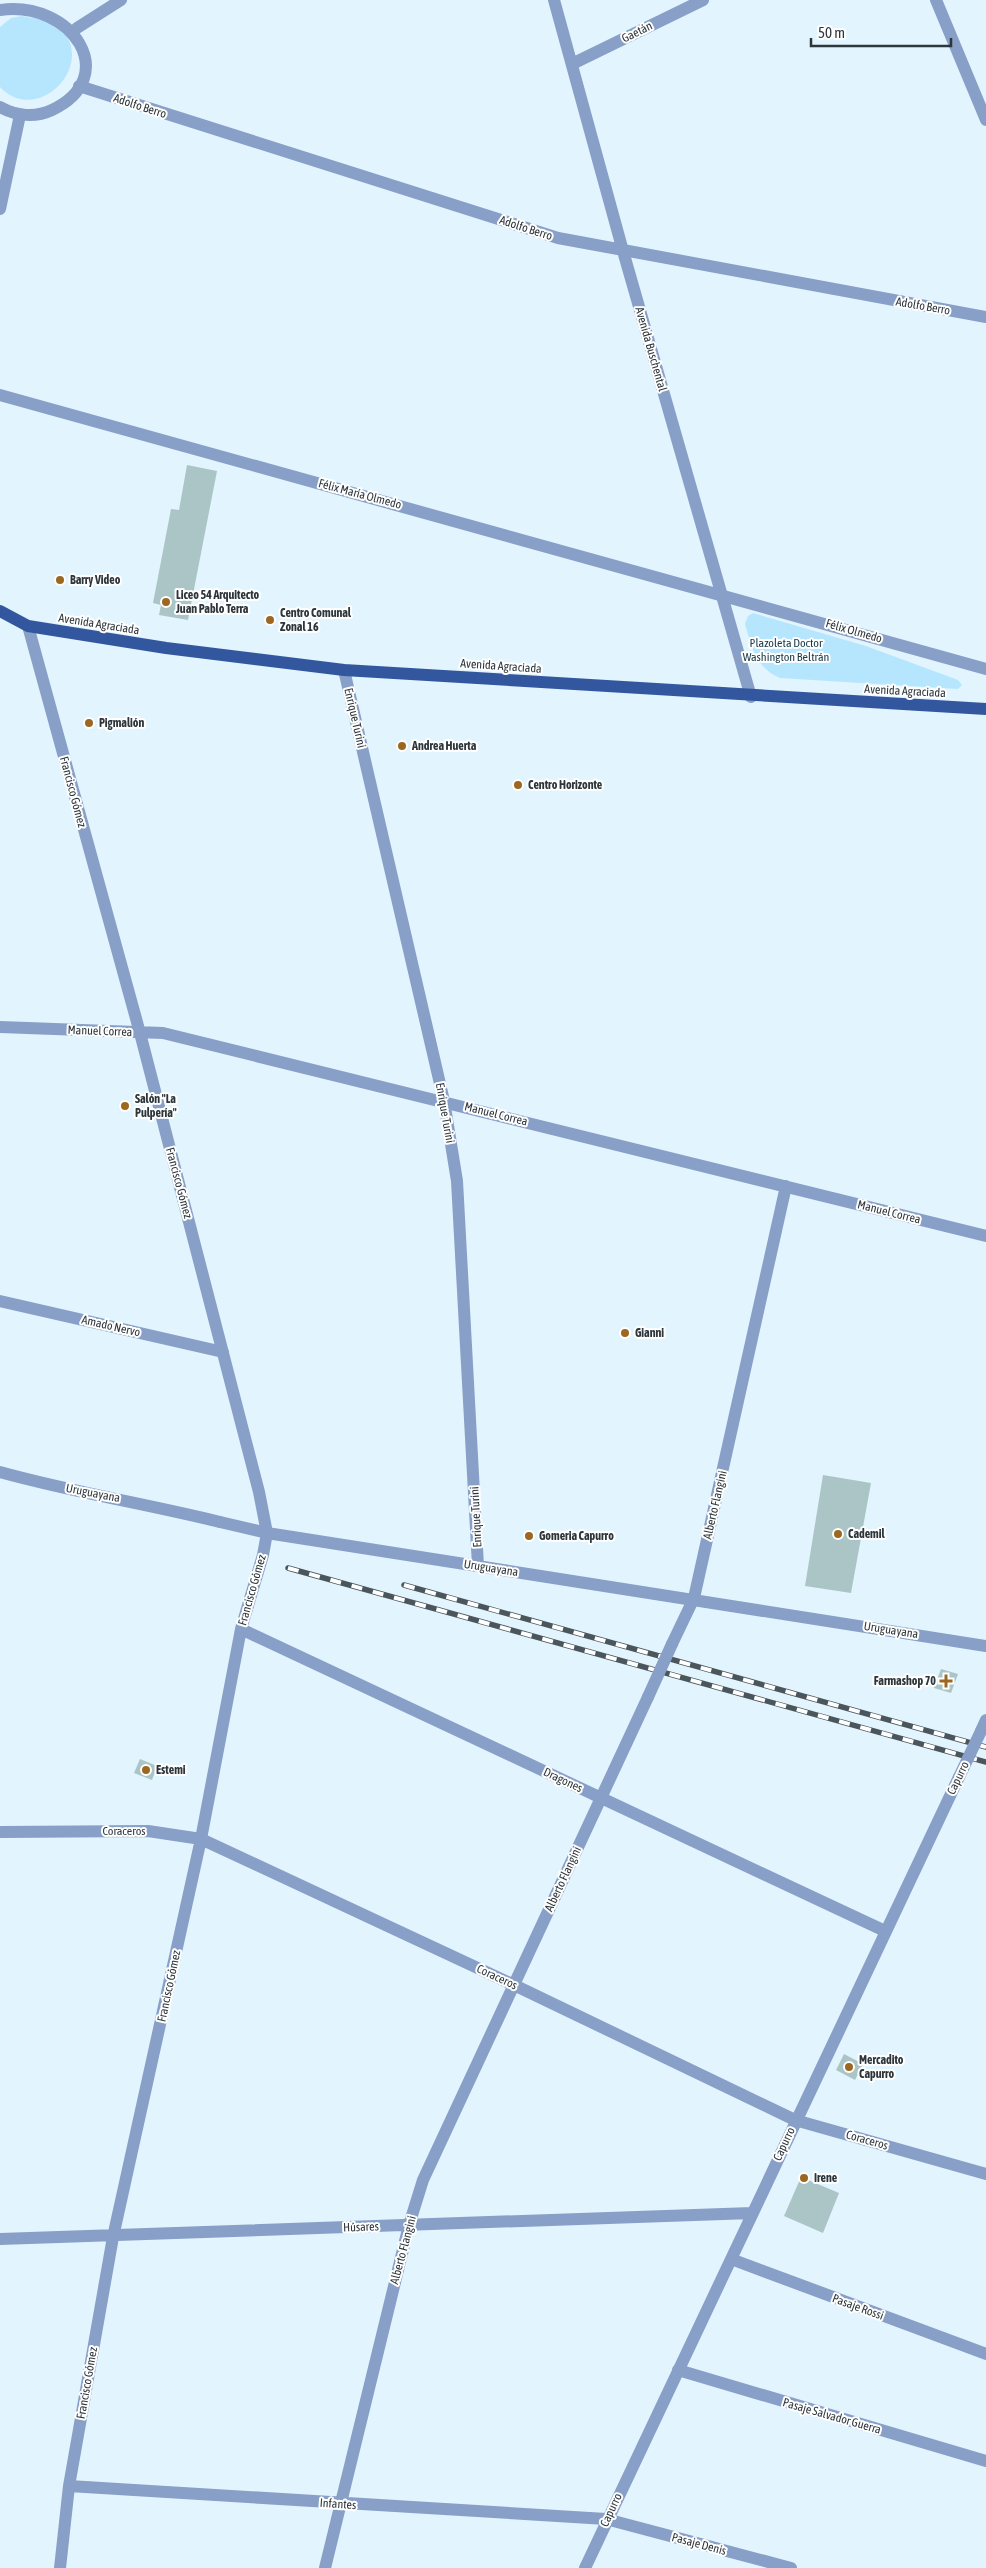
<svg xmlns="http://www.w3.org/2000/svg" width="986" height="2568" font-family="'Asap Condensed',sans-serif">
  <rect width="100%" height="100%" fill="#e2f4fe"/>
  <path fill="#b5e6fe" d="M22,16C31,18 48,19 56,24C102,61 38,128 0,87V27L11,18Z
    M753,613L866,646L958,680L962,685L958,689L780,678C756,668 752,648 745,624L748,616Z"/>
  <path fill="#abc5c6" d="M187,465L217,471L188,620L159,615L161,605L153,603L171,509L179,510Z
    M823,1475L871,1483L851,1593L805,1586Z
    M941,1669L958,1674L951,1693L934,1688Z
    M140,1759L157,1766L152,1780L134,1773Z
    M844,2054L863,2064L855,2080L836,2070Z
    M801,2177L839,2193L823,2233L784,2216Z"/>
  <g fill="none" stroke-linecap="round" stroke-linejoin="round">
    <path stroke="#889fc7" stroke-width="12" d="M554,0L623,251L751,697
      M936,0L986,120
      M0,10C73,0 122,77 52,110C35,118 16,116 0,107
      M77,28L121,0
      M572,64L703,0
      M79,86L558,238L986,317
      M0,209L20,115
      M0,395L986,669
      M28,626L140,1033L259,1492L267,1533L263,1555L241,1629L201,1839L113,2237L69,2486L60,2568
      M344,670L444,1101L457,1181L478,1566
      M0,1027L163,1033L986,1236
      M0,1301L223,1352
      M220,1522L267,1533L986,1646
      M241,1629L885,1931
      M672,1644L694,1598L786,1186
      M981,1731L986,1720
      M0,1832L148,1831L201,1839L514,1985L795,2120L986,2174
      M0,2239L752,2213
      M731,2259L986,2354
      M678,2370L986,2461
      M69,2486L606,2519L791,2568
      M325,2568L409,2225L423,2180L648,1697
      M585,2568L959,1777"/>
    <path stroke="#33579e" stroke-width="12" d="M0,611L28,626L166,648L344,670L986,709"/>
    <defs>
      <path id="rail" d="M288,1568L986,1762
        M404,1585L986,1747"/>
    </defs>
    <use href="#rail" stroke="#4b565c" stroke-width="5.5"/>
    <use href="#rail" stroke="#fff" stroke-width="4" stroke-dasharray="11" stroke-linecap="butt"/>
    <path stroke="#889fc7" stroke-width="12" d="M0,1472C72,1492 147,1504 220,1522
      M648,1697L672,1644
      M959,1777L981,1731"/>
  </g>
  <g fill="#9c6720" stroke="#fff" stroke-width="2">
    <circle cx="60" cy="580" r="5"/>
    <circle cx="166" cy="602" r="5"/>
    <circle cx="270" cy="620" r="5"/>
    <circle cx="89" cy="723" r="5"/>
    <circle cx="402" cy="746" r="5"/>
    <circle cx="518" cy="785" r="5"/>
    <circle cx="125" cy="1106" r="5"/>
    <circle cx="625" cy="1333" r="5"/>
    <circle cx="838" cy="1534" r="5"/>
    <circle cx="529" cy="1536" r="5"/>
    <path d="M943.5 1673.5h5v5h5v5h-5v5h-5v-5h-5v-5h5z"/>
    <circle cx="146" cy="1770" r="5"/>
    <circle cx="849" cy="2067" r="5"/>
    <circle cx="804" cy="2178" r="5"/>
  </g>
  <g text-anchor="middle" stroke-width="4" stroke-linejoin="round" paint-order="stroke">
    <g font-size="12" fill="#2d363b" stroke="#fff">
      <text transform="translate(637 32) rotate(-26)" y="4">Gaetán</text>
      <text transform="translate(140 106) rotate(18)" y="4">Adolfo Berro</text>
      <text transform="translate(526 228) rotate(18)" y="4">Adolfo Berro</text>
      <text transform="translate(923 306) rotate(10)" y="4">Adolfo Berro</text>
      <text transform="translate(651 349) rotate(74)" y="4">Avenida Buschental</text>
      <text transform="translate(360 494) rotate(15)" y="4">Félix María Olmedo</text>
      <text transform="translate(99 624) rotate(9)" y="4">Avenida Agraciada</text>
      <text transform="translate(854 631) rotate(16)" y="4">Félix Olmedo</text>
      <text transform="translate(501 666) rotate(4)" y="4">Avenida Agraciada</text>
      <text transform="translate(905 691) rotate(3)" y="4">Avenida Agraciada</text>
      <text transform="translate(355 718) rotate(77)" y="4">Enrique Turini</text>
      <text transform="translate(73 792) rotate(75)" y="4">Francisco Gómez</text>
      <text transform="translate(100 1031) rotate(2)" y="4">Manuel Correa</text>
      <text transform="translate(445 1113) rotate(80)" y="4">Enrique Turini</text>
      <text transform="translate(496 1114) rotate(14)" y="4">Manuel Correa</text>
      <text transform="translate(179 1183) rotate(75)" y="4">Francisco Gómez</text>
      <text transform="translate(889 1212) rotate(14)" y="4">Manuel Correa</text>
      <text transform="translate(111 1326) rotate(13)" y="4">Amado Nervo</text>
      <text transform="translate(93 1493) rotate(11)" y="4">Uruguayana</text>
      <text transform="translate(715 1505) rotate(-77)" y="4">Alberto Flangini</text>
      <text transform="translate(476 1517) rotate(-93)" y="4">Enrique Turini</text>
      <text transform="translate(491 1568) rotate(9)" y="4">Uruguayana</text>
      <text transform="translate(252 1590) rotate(-74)" y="4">Francisco Gómez</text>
      <text transform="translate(891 1630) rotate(9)" y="4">Uruguayana</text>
      <text transform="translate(958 1778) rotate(-64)" y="4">Capurro</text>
      <text transform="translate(563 1780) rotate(25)" y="4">Dragones</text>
      <text x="124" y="1835">Coraceros</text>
      <text transform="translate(563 1879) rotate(-65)" y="4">Alberto Flangini</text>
      <text transform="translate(497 1977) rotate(25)" y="4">Coraceros</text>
      <text transform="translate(169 1986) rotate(-78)" y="4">Francisco Gómez</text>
      <text transform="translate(867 2140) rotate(16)" y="4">Coraceros</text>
      <text transform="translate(784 2144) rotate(-65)" y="4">Capurro</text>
      <text transform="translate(361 2227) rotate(-2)" y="4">Húsares</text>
      <text transform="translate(403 2250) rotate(-75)" y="4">Alberto Flangini</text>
      <text transform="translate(858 2307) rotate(20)" y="4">Pasaje Rossi</text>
      <text transform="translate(87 2383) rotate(-80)" y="4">Francisco Gómez</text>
      <text transform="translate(832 2416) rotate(16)" y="4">Pasaje Salvador Guerra</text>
      <text transform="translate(338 2504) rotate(4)" y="4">Infantes</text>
      <text transform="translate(611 2510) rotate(-65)" y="4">Capurro</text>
      <text transform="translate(699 2544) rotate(15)" y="4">Pasaje Denis</text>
    </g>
    <g font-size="12" font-weight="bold" fill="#2d363b" stroke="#fff" text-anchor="start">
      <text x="70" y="584">Barry Video</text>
      <text x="176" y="599">Liceo 54 Arquitecto<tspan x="176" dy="14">Juan Pablo Terra</tspan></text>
      <text x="280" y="617">Centro Comunal<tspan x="280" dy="14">Zonal 16</tspan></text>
      <text x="99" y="727">Pigmalión</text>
      <text x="412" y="750">Andrea Huerta</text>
      <text x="528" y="789">Centro Horizonte</text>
      <text x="135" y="1103">Salón "La<tspan x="135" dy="14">Pulpería"</tspan></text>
      <text x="635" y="1337">Gianni</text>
      <text x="848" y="1538">Cademil</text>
      <text x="539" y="1540">Gomeria Capurro</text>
      <text x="936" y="1685" text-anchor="end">Farmashop 70</text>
      <text x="156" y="1774">Estemi</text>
      <text x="859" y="2064">Mercadito<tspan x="859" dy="14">Capurro</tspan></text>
      <text x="814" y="2182">Irene</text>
    </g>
    <g font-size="12" fill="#173746" stroke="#fff">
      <text x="786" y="647">Plazoleta Doctor<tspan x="786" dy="14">Washington Beltrán</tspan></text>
    </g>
  </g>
  <path d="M811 38v8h140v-8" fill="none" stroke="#2d363b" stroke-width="2.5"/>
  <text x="818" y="38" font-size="15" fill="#2d363b" stroke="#ffffff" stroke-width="4" paint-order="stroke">50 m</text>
</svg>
